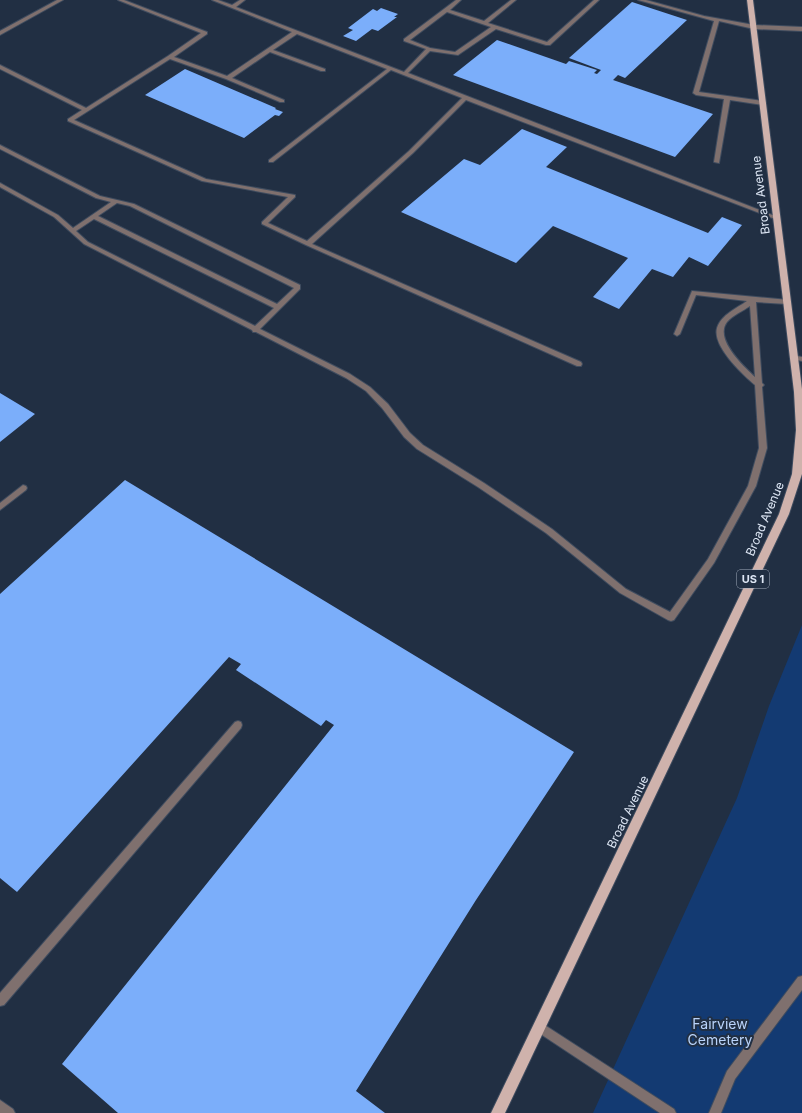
<svg xmlns="http://www.w3.org/2000/svg" width="802" height="1113" font-family="Inter,sans-serif">
  <rect width="100%" height="100%" fill="#212f43"/>
  <path fill="#133a72" d="M802,625V1113H593L737,798L769,706Z"/>
  <path fill="#7baefa" d="M632,2L687,20L625,78L618,75L613,80L713,114L675,157L453,75L497,40L566,64L569,61L597,70L594,73L597,74L601,70L569,58Z
    M381,8L398,14L394,17H397L378,31L372,29L356,41L343,36L353,30L348,28L373,9L377,11Z
    M185,69L276,108L275,109L283,112L279,116L275,115L244,138L145,95Z
    M522,129L567,147L546,167L708,233L722,217L742,225L708,266L689,257L673,277L652,269L619,309L593,297L628,258L553,226L516,263L401,212L464,159L480,165Z
    M0,393L35,414L0,442Z
    M125,480L574,752L476,900L356,1091L385,1113H118L62,1064L334,725L326,720L321,726L236,670L241,664L229,657L17,892L0,878V594Z"/>
  <g fill="none" stroke-linecap="round" stroke-linejoin="round">
    <defs>
      <path id="lane" d="M57,0H63L0,35V31Z
        M118,0H124L207,32V34L174,57L227,76L292,32L212,0H218L232,5L240,0H245L236,7L404,72L426,49L404,41V39L456,0H461L450,10L484,21L511,0H516L488,23L547,42L594,0H599L550,45H546L496,29L458,55L430,51L408,73L780,218L777,220L775,219L466,100L413,153L312,244L581,362L582,364L581,366H577L306,245L262,224V222L288,197L202,181L68,121V119L82,110L0,69V65L86,108L168,56L201,33ZM447,12L491,27L455,52L430,48L410,40ZM297,34L387,69L269,160V162H273L391,70L462,98L409,151L307,241L268,223L295,197V195L206,179L74,120L170,59L226,79L280,102H284V100L232,78L270,52L321,71H325V69L273,50Z
        M638,0H646L704,16L754,25L802,27V31L754,29L719,21L699,92L763,101L766,103L763,105L730,100L719,163L714,162L724,99L696,95L693,93L714,21Z
        M0,145L100,196L134,204L300,285V289L260,329L350,374L370,387L388,404L410,433L423,445L484,483L552,529L626,589L670,612L708,559L748,486L759,448L755,385C742,374 712,346 717,328C721,315 737,308 747,301L696,295L680,334L677,336L674,334L692,291L789,300L790,302L787,304L756,302L762,383L764,385L762,387L767,448L756,486L714,563L674,620L671,621L668,620L620,593L546,533L478,487L417,449L404,437L382,408L366,391L346,378L256,332H253L252,330L84,244L54,217L0,187V183L2,184L58,215L73,228L111,202L96,198L0,149ZM117,203L130,206L294,288L277,304L98,216ZM94,219L274,308L255,326L88,242L76,231ZM750,306L755,377C743,366 714,339 727,322C733,315 743,311 750,306Z
        M792,355L802,357V361L792,359L791,357Z
        M23,485L26,486L27,488L26,490L0,510V503Z
        M238,721L241,722L242,725L241,728L4,1005L0,1006V993L235,722Z
        M802,976V990L735,1079L721,1113H709L727,1071L798,977Z
        M540,1022L674,1109L676,1113H660L536,1031L535,1027L536,1023Z"/>
      <path id="street" d="M0,1100L13,1109L15,1113H0Z"/>
      <path id="primary" d="M747,0H753L802,389V474L789,514L505,1113H491L779,514L792,474L796,430L794,392Z"/>
    </defs>
    <use href="#lane" stroke="#3f4c5f" stroke-width="2"/>
    <use href="#street" stroke="#3f4c5f" stroke-width="2"/>
    <use href="#primary" stroke="#3f4c5f" stroke-width="2"/>
    <use href="#lane" fill="#7f706e" fill-rule="evenodd"/>
    <use href="#street" fill="#7f706e" fill-rule="evenodd"/>
    <use href="#primary" fill="#cfb2ac" fill-rule="evenodd"/>
  </g>
  <g text-anchor="middle" stroke-width="4" stroke-linejoin="round" paint-order="stroke">
    <rect fill="#212f43" stroke="#a5afbf" stroke-width="1" x="737" y="570" width="32" height="18" rx="3"/>
    <g font-size="11" font-weight="bold" fill="#dde6f4">
      <text x="753" y="583">US 1</text>
    </g>
    <g font-size="12" fill="#dde6f4" stroke="#212f43">
      <text transform="translate(761 195) rotate(-97)" y="4">Broad Avenue</text>
      <text transform="translate(765 519) rotate(-67)" y="4">Broad Avenue</text>
      <text transform="translate(628 812) rotate(-64)" y="4">Broad Avenue</text>
    </g>
    <g font-size="14" fill="#b9d3fa" stroke="#212f43">
      <text x="720" y="1029">Fairview<tspan x="720" dy="16">Cemetery</tspan></text>
    </g>
  </g>
</svg>
